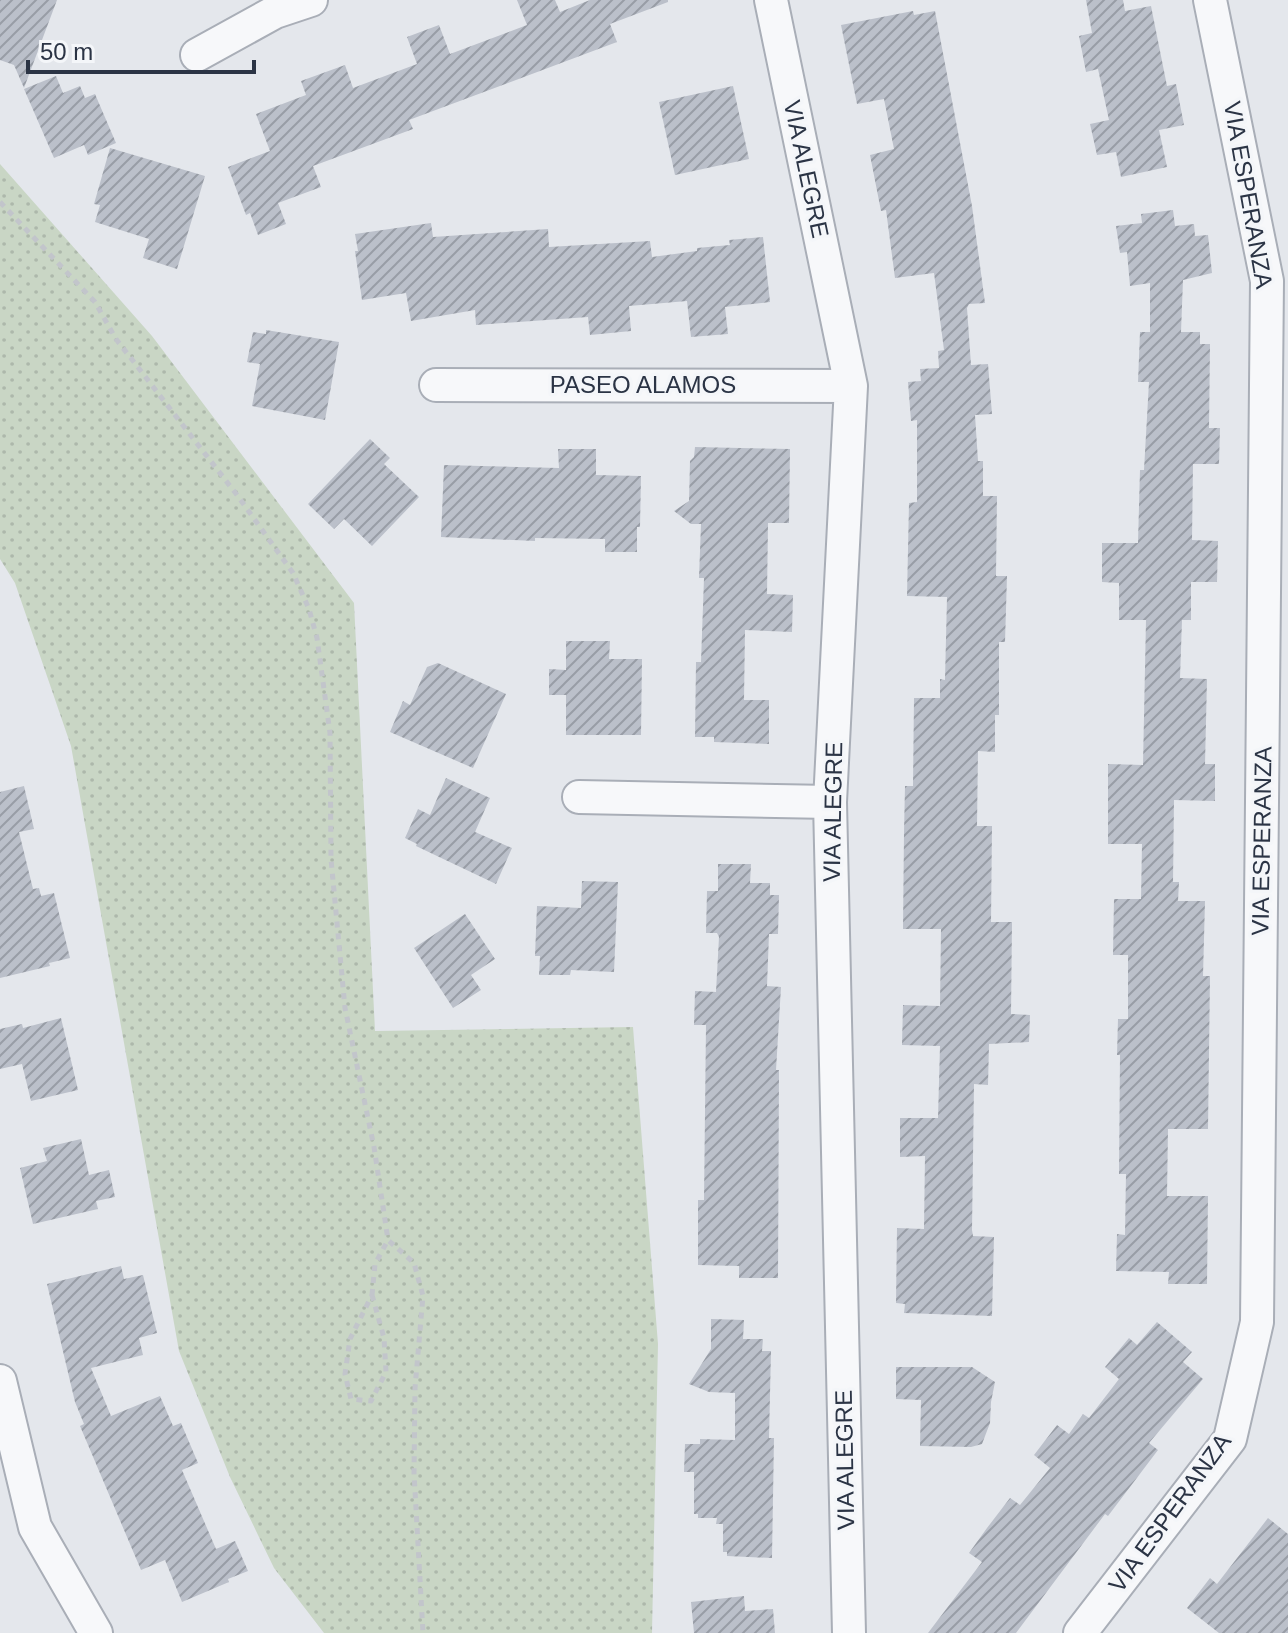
<svg xmlns="http://www.w3.org/2000/svg" width="1288" height="1633" font-family="Arial,sans-serif">
  <defs>
    <pattern id="grass-dots" width="8" height="8" patternUnits="userSpaceOnUse" patternTransform="scale(2)"><rect width="8" height="8" fill="#c9d6c5"/><path d="M2 2h.1M6 6h.1" fill="none" stroke="#adb8ab" stroke-width="1.8" stroke-linecap="round"/></pattern>
    <pattern id="building-hatch" width="6" height="6" patternUnits="userSpaceOnUse" patternTransform="scale(2)"><rect width="6" height="6" fill="#bbc0ca"/><path d="M-1 1l2-2M0 6l6-6M5 7l2-2" fill="none" stroke="#989da6"/></pattern>
  </defs>
  <rect width="100%" height="100%" fill="#e4e7ec"/>
  <path fill="url(#grass-dots)" d="M0,164L152,336L354,603L375,1031L633,1027L658,1344L652,1633H324L274,1568L230,1477L179,1351L71,746L15,583L0,559Z"/>
  <path fill="url(#building-hatch)" d="M0,0H57L24,88L14,65L0,60Z
    M517,0H555L560,12L590,0H668V2L610,24L617,42L409,120L413,129L313,166L321,187L278,203L286,224L258,235L250,213L246,215L228,167L270,151L256,114L306,95L301,81L345,65L353,88L417,64L407,37L439,25L450,54L527,25Z
    M1086,0H1123L1125,11L1151,6L1167,86L1176,84L1184,125L1159,130L1167,167L1121,177L1116,152L1097,155L1090,124L1109,120L1098,69L1086,72L1079,36L1092,33Z
    M913,11L914,15L935,11L972,206L985,303L969,304L967,308L971,365L988,364L992,414L975,415L978,461H983V496H997L996,576H1007L1005,642H999V715H995V752L978,751L977,826H992L991,922H1012L1011,1014L1030,1015L1029,1042L989,1044L988,1085L974,1084L972,1230L973,1236L994,1237L992,1316L904,1313L905,1304L896,1303L897,1228L924,1229L925,1156L900,1157V1118H938L940,1046L902,1045L903,1005L940,1006L941,929H903L904,833L905,786H913L914,698H940V679L945,680L947,597L907,596L909,503L917,502V420L911,421L908,382L921,381L920,369L939,368L938,351L944,350L934,273L895,278L886,210L881,211L870,155L894,149L884,99L857,104L841,25Z
    M56,76L63,93L80,86L85,98L95,94L116,143L88,155L84,145L54,158L24,89Z
    M733,86L749,159L675,175L659,102Z
    M110,148L205,176L177,269L143,258L149,239L95,222L100,205L94,204Z
    M1173,210L1175,226L1194,224L1195,236L1208,235L1212,273L1183,280L1181,332H1200V344H1210L1209,428H1220L1219,464H1193L1192,540L1218,541L1217,582H1191V620H1182L1180,678L1207,679L1205,764H1215V801L1174,800L1173,882H1179L1178,901H1205L1203,976H1210L1208,1129H1168L1167,1196H1208L1207,1284H1168L1169,1272L1116,1271L1117,1234L1125,1235L1126,1174H1119L1120,1055H1117L1118,1019H1128V955H1113L1114,899H1141L1142,844H1108V764L1143,765L1146,620H1119V583L1102,582V543H1138L1140,470H1144L1149,382H1138L1140,332H1150V283L1130,286L1127,252L1120,253L1116,226L1142,223L1141,214Z
    M431,223L433,237L548,229L549,247L650,241L652,257L697,251V248L730,245L729,240L763,237L770,302L725,307L728,334L691,337L687,301L629,306L631,331L590,335L588,317L476,325L475,310L411,321L406,293L362,300L355,251H358L355,234Z
    M266,330L339,342L325,420L252,406L260,364L247,362L253,332L266,334Z
    M370,439L390,458L384,464L419,497L372,546L344,519L334,529L308,504Z
    M695,447L790,449L789,523H768L767,594L793,595L792,632L745,630L744,700H769V744L714,742V737H695L696,662H701L704,578H699L701,524H691L674,511L689,501L690,461L694,457Z
    M558,449H596V475L641,476L640,527H637V552H605V539L535,538V541L441,537L444,465L559,468Z
    M566,641H610L609,659H642L641,735H566V695H549V669L566,670Z
    M438,663L506,694L473,768L390,732L403,701L410,705L427,667Z
    M446,778L490,798L475,832L512,848L496,884L416,846L417,844L405,838L418,809L430,815Z
    M24,786L34,829L19,832L33,889L39,888L41,896L54,893L70,958L49,963L50,966L0,978V792Z
    M718,864H751L750,883H770V895H779L778,934H769L767,986L781,987L776,1070H779L778,1278H739V1266L698,1265V1200H704L706,1025H694L695,991L716,992L719,937L717,933H706L707,891H718Z
    M582,881L618,882L614,972L571,970L570,975H539L540,956H535L537,906L581,908Z
    M465,914L495,959L471,975L481,990L453,1008L414,948Z
    M61,1018L78,1090L31,1101L22,1064L0,1069V1029L22,1024L23,1028Z
    M81,1139L89,1175L109,1170L115,1197L96,1201L98,1209L33,1224L20,1168L47,1161L43,1148Z
    M121,1266L124,1279L143,1275L157,1333L139,1338L143,1355L91,1368L111,1416L160,1396L173,1426L181,1423L198,1463L182,1470L216,1549L235,1541L248,1571L228,1579L229,1582L182,1602L165,1560L141,1570L127,1537L80,1426L84,1424L75,1402L47,1284Z
    M711,1319L744,1320L743,1339H763L762,1351H771L769,1438H774L772,1558L727,1556V1552H723V1524H716L717,1518H698V1514H694V1472H684L685,1444H700V1439L735,1440V1393L709,1392L689,1384L711,1349Z
    M1157,1322L1192,1352L1183,1362L1203,1379L1149,1443L1158,1450L1108,1516L1105,1514L1016,1633H928L982,1562L969,1553L987,1528L1010,1498L1020,1505L1050,1468L1034,1455L1057,1425L1069,1434L1083,1414L1089,1418L1119,1379L1105,1367L1129,1338L1137,1345Z
    M896,1367H972L995,1382L991,1402L990,1423L982,1444L971,1447L920,1446L921,1400L896,1399Z
    M1268,1518L1288,1534V1633H1219L1187,1608L1210,1578L1217,1584Z
    M744,1596L745,1611L773,1609L775,1633H694L691,1602Z"/>
  <g fill="none" stroke-linecap="round" stroke-linejoin="round">
    <defs>
      <path id="street" d="M771,0L851,386L830,802L849,1633
        M197,55L275,12L311,0
        M436,385L851,386
        M579,797L830,802
        M0,1381L35,1527L96,1633
        M1080,1633L1230,1439L1257,1322L1267,281L1210,0"/>
    </defs>
    <use href="#street" stroke="#a9aeb7" stroke-width="36"/>
    <path stroke="#c2c5cb" stroke-width="5" stroke-dasharray="6 6" stroke-linecap="butt" d="M0,202L95,302L116,339L237,495L293,573L309,609L317,638L330,733L331,859L345,1008L374,1147L388,1240
      M372,1295L375,1264L388,1240L414,1263L423,1296L415,1388L414,1473L423,1633
      M372,1295L384,1338L386,1372L371,1401L351,1399L345,1374L350,1339Z"/>
    <use href="#street" stroke="#f7f8fa" stroke-width="32"/>
  </g>
  <g text-anchor="middle" stroke-width="7" stroke-linejoin="round" paint-order="stroke">
    <g font-size="24" fill="#2b3445" stroke="#f4f6f9">
      <text transform="translate(806 169) rotate(78)" y="8">VIA ALEGRE</text>
      <text transform="translate(1248 195) rotate(80)" y="8">VIA ESPERANZA</text>
      <text x="643" y="393">PASEO ALAMOS</text>
      <text transform="translate(833 812) rotate(-89)" y="8">VIA ALEGRE</text>
      <text transform="translate(1262 841) rotate(-89)" y="8">VIA ESPERANZA</text>
      <text transform="translate(845 1460) rotate(-91)" y="8">VIA ALEGRE</text>
      <text transform="translate(1170 1513) rotate(-54)" y="8">VIA ESPERANZA</text>
    </g>
  </g>
  <path d="M28 60v12h226v-12" fill="none" stroke="#2b3445" stroke-width="4"/>
  <text x="40" y="60" font-size="24" fill="#2b3445" stroke="#f4f6f9" stroke-width="6" paint-order="stroke">50 m</text>
</svg>
